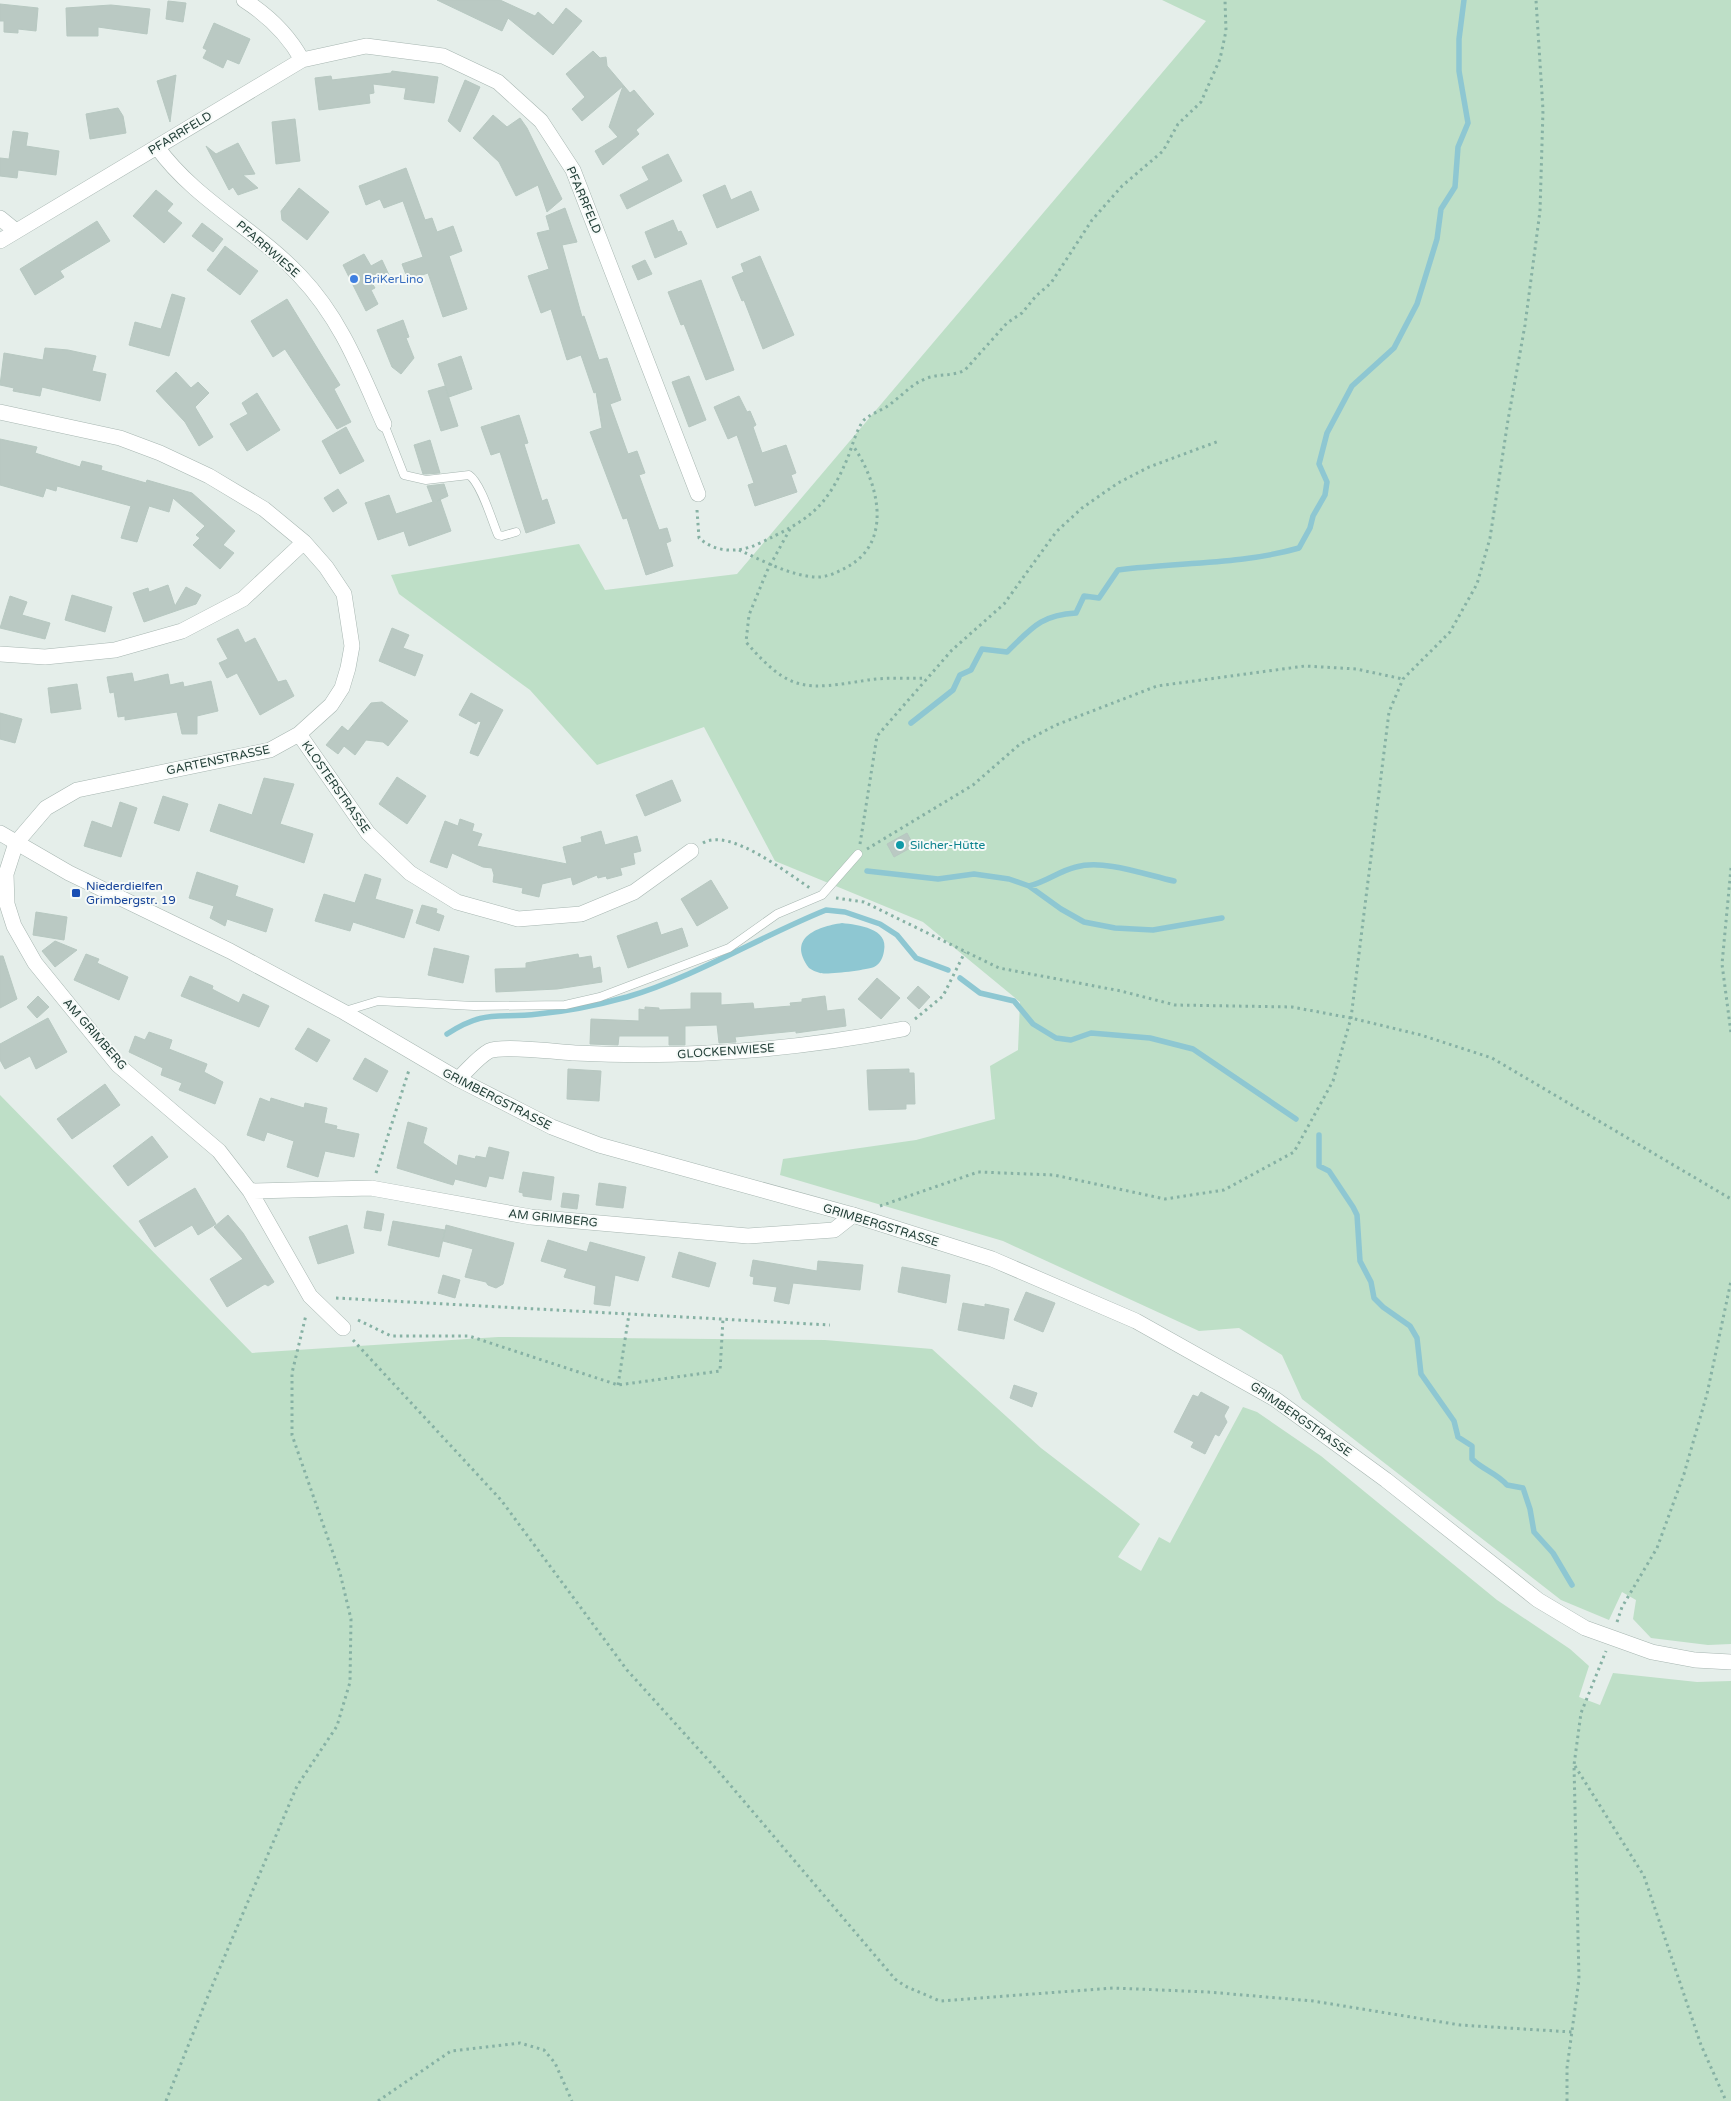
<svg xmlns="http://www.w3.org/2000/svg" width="1731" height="2101" font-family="'Varela Round',sans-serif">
  <rect width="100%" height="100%" fill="#e5eeea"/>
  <path fill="#bedfc7" d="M1162,0H1731V1644L1708,1645L1651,1638L1633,1619L1636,1600L1622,1592L1609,1620L1561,1600L1302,1399L1282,1355L1239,1328L1199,1331L1003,1241L780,1175L783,1159L916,1140L995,1119L990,1066L1018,1050L1020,1002L923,922L775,861L704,727L597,765L530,690L399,594L391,575L579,544L605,590L737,574L1206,21Z
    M0,1095L252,1353L498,1337L825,1340L932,1349L1041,1448L1140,1524L1118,1557L1141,1571L1159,1537L1170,1543L1243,1407L1257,1412L1321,1456L1497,1600L1570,1649L1589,1666L1579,1697L1600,1705L1613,1673L1697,1682L1731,1681V2101H0Z"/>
  <path fill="#8ec7d2" d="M842,923C858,925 889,928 884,951C883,958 880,964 874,967C867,970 827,975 820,973C816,972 812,970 809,968C787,938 816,927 842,923Z"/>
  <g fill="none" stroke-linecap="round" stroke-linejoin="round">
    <path stroke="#8ec7d2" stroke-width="5.5" d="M911,723L953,690L960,675L971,670L982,649L1007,652C1031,629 1040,615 1076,613L1084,596L1099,598L1118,570C1178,562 1240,565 1299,548L1310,528L1313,516L1325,495L1327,482L1319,464L1327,433L1352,386L1394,348L1417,304L1437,239L1441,209L1455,187L1458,147L1468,123L1459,71V39L1464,0
      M867,871L938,879L974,874L1009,879L1029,886L1061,909L1084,922L1115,928L1153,930L1222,918
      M1029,886C1046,882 1059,871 1076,867C1104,859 1146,875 1174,881
      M960,978L980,993L1014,1001L1033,1024L1056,1038L1071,1040L1091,1033L1150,1038L1193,1049L1296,1119
      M447,1034C486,1009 496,1019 538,1014C569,1011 598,1005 627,997C697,976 759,937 826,910L845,912L880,924L897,935L916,958L948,970
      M1319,1135V1166L1329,1171L1353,1207L1357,1215L1360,1261L1371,1282L1374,1298L1383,1307L1410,1326L1417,1338L1421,1374L1454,1421L1458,1437L1472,1446V1459C1483,1470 1497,1473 1507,1485L1523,1488L1530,1509L1534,1532L1553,1553L1572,1585"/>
  </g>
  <path fill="#bac9c3" stroke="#b7c8c1" d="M437,0H500L535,16L538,12L553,25L566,8L582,21L553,55L508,18L502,31Z
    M168,1L186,3L183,22L166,19Z
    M0,4L38,8L36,31L18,29V33L4,32V21H0Z
    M111,5L150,9L147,34L98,27V36H67L66,8Z
    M214,23L250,39L239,64L227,59L223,68L203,58L207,50L203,48Z
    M593,51L600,58L606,57L607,66L630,93L634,90L654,114L636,130L639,134L603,165L595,151L618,137L609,127L623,86L582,121L572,109L585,97L566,74Z
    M392,71L438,77L434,103L404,99L406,88L373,84L374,93L369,94L370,103L319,110L315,78L331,76L332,80L391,73Z
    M176,75L170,122L157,81Z
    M465,80L480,87L460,132L448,121Z
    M118,108L123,116L126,133L90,139L86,114Z
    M493,115L507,127L520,118L527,128L562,199L547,212L538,185L516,196L499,162L473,138Z
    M295,119L300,161L276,164L272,122Z
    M13,131L28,133L26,146L59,151L56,175L18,170L17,178L0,176V158L9,159Z
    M238,143L255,174L243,175L258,188L238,195L233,187L229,190L206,146L216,154Z
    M668,154L682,181L627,209L620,195L649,180L642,167Z
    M406,168L425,220L432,218L437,232L453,226L462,251L449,256L467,309L443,317L428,273L408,280L402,264L423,257L403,201L384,208L380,199L366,205L359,186Z
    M725,185L731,200L751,191L759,210L717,228L703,195Z
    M299,188L329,212L307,240L282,220L281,211Z
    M156,190L173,204L167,211L182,223L164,243L133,216Z
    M565,208L577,242L562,245L582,317L584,316L599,360L607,358L621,400L610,404L628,454L637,451L645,473L639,475L659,530L667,528L671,541L666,543L673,566L646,575L627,518L623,519L590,432L602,428L596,392L594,393L581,355L567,360L551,309L541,313L528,276L549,269L537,233L550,230L546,216Z
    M673,220L678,232L681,231L687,244L655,258L645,232Z
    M97,221L110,241L60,271L64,277L35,295L20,269Z
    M202,223L223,239L213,252L192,236Z
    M225,246L258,271L240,295L207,270Z
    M364,254L371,266L382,260L389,275L372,283L375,288L371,290L378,304L366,311L343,265Z
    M760,256L794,335L763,349L744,300L742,301L732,277L744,272L741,264Z
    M645,260L652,274L638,280L632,266Z
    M701,280L734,370L706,380L684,324L681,325L668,292Z
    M172,294L185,298L169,356L129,345L135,322L161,329Z
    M287,299L340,385L334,389L351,422L337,429L285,349L273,357L251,321Z
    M403,320L409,337L406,338L414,358L401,374L392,367L377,330Z
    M45,348L68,350L96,356L92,371L106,374L100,401L42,387L40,396L13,391L14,388L0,385L4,353L43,360Z
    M461,356L472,389L449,397L438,364Z
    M176,372L191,388L198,382L209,393L195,407L213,437L199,446L185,422L156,391Z
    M689,376L706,420L689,427L672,382Z
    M445,386L458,426L441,431L428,391Z
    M257,393L280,430L247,451L230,424L248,414L242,403Z
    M739,396L747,412L750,411L756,425L753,427L762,453L786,445L796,473L791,475L797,492L755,506L748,485L754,483L737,435L728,439L714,407Z
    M519,415L528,443L524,444L542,501L547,499L555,523L526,533L500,452L491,455L481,427Z
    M346,427L364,461L340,474L322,441Z
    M0,439L37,447L35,453L80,467L82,461L102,466L101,470L146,483L147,480L192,493L235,531L223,545L234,553L220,569L193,545L200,538L196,535L205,526L173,498L169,512L149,506L137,542L121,538L131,506L57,486L56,491L46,488L43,497L0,485Z
    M430,440L440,473L426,474H423L414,445Z
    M444,484L448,496L437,501L440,499L451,531L409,546L404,531L378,540L365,503L389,495L396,514L433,502L427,486Z
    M338,489L347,503L333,512L324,498Z
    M168,585L175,606L186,587L201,595L196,604L144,622L133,593L148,588L149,592Z
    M72,595L112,607L105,632L65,620Z
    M10,596L27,602L22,615L50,623L45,639L0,628Z
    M392,628L409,635L403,648L423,655L415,676L379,661Z
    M238,629L245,643L255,638L278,682L286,680L294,696L260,715L237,673L227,678L219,663L228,659L217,639Z
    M132,673L134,682L168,674L170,685L183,682L184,687L211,681L218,711L197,716V734H182L177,712L125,720V716L118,717L114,692L110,693L107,677Z
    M77,684L81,709L51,713L48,688Z
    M471,693L503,710L478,756L470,753L481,722L478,721L476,724L459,715Z
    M382,702L408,721L388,746L383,742L366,740L355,755L344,746L338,754L326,745L342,726L348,731L371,703Z
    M0,713L22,719L15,743L0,739Z
    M397,777L426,796L407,824L379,804Z
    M264,778L294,784L280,824L313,834L304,863L210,831L219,804L252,815Z
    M672,780L681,801L645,816L636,795Z
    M163,796L188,804L179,831L154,823Z
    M120,802L137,808L121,857L84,846L92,821L112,828Z
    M460,819L474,824L472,831L482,834L477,846L567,864L563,847L582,842L581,837L601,831L605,845L637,836L641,851L633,853L635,864L620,868L622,875L607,879L606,876L598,878L597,875L573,885L571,877L542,884L539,897L522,893L523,888L493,882L494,875L492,868L483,867L452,853L447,868L430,862L445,821L458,826Z
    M907,833L914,846L894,857L887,844Z
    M197,872L238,886L235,896L273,909L266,932L227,919L225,926L210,918L214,906L189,898Z
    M365,874L381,879L375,899L413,910L404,938L353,922L350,931L315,921L324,894L355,903Z
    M711,880L728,908L697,926L681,899Z
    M422,905L437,909L436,913L444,916L439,931L416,923Z
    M36,912L67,917L64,940L33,935Z
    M657,922L661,935L682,928L688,946L628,968L617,936Z
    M55,941L77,950L55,967L42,951Z
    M434,948L469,956L463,983L428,975Z
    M86,954L99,959L97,963L128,977L119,1000L74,980Z
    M578,954L579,958L591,956L593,969L600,967L602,982L557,989L496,992L495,969L526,968V963Z
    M0,956H3L17,999L0,1008Z
    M190,976L213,986L212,989L239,1003L243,994L269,1006L259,1027L181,996Z
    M877,978L900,998L881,1019L858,999Z
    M918,986L930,997L919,1009L907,998Z
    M691,993H721V1005L753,1003L754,1009L791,1006L790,1003L802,1002V999L825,996L827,1011L844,1009L846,1026L796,1033V1031L735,1037L736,1042L719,1043L717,1025L685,1026V1045H669V1036H619L618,1045L590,1044L591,1019L639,1021V1009L645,1010V1007L659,1008V1010L691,1009Z
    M38,996L49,1007L37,1018L27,1007Z
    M48,1018L67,1052L36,1069L30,1056L5,1069L0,1060V1044Z
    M308,1028L330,1040L317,1062L295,1049Z
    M149,1032L172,1040L169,1049L207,1064L204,1072L223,1082L215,1104L179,1090L182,1083L161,1075L163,1068L129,1052L135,1036L145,1040Z
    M365,1058L388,1071L377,1092L353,1079Z
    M568,1069L601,1071L599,1101L567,1099Z
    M909,1069V1073H914L915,1104H906V1109L869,1110L867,1070Z
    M105,1084L120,1105L72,1139L57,1119Z
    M260,1098L270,1102L271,1098L304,1108L305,1103L327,1108L324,1123L337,1126L336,1129L359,1134L354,1157L325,1151L318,1177L287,1167L294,1141L267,1132L264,1141L247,1135Z
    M408,1122L427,1128L423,1143L457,1166L459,1155L475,1159L476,1156L486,1158L489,1147L509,1152L503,1179L489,1176L486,1187L455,1179L453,1185L397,1168Z
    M152,1136L168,1157L128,1186L113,1166Z
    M523,1172L554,1177L551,1200L523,1196V1193L519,1192Z
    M599,1183L626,1187L623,1208L596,1205Z
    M195,1188L216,1224L198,1235L192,1225L155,1247L139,1221Z
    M563,1193L579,1195L577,1209L561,1207Z
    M367,1211L384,1214L381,1231L364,1228Z
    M228,1215L243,1233L274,1282L268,1286L265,1284L227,1307L210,1279L243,1259L214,1227Z
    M393,1221L445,1230L439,1257L388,1245Z
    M347,1225L354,1253L318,1264L309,1237Z
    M446,1225L514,1243L503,1284L496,1288L488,1285L486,1282L465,1277L473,1249L443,1241Z
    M548,1240L587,1252L590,1242L645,1257L638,1281L615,1275L610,1306L594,1304L596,1286L564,1277L567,1269L541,1261Z
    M679,1252L716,1263L709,1287L672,1277Z
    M753,1260L817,1271L818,1261L863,1265L860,1290L793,1283L789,1304L774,1301L777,1287L753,1284L754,1277L750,1276Z
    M902,1267L950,1275L946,1303L898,1292Z
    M443,1275L460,1280L455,1298L438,1293Z
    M1026,1292L1055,1303L1043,1332L1014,1320Z
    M963,1303L985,1307V1304L1009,1309L1004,1339L958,1330Z
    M1014,1385L1037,1393L1032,1407L1010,1398Z
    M1201,1392L1229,1407L1224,1416L1227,1422L1219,1436L1215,1434L1205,1454L1191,1447L1194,1442L1174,1432L1193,1395L1198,1397Z"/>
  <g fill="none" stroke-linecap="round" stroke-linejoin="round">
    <defs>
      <path id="service" d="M384,424L404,475L426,480L469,475C481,483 492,521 498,535L502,536L516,532
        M345,1011L378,1001L474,1006L565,1005L600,997L729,948L777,914L822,895L858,854"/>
      <path id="minor" d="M244,0C269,16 288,34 302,60
        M157,147C195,200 256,229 300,276C341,319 360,370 384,424
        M0,218L16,231
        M0,241L302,60L366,46L443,56L498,82L541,121L573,170L698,494
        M0,412L120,438L160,453L209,476L264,509L304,542L326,567L344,594L352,646L348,668L342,688L331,705L299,734L270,750L77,790L46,808L16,843L6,874L7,904L14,926L35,963L118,1065L219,1151L250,1191L310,1296L343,1328
        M0,654L45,657L115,650L182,631L243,599L304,542
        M299,734L368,833L410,873L457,902L518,919L581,914L634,892L691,851
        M458,1079C467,1071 478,1057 489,1051C502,1045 558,1052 575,1053C686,1059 795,1050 903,1029
        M250,1191L371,1188L531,1217L748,1236L834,1230L853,1215"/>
      <path id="tertiary" d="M0,833L69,873L230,951L344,1012L458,1079L552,1127L599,1145L853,1215L992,1259L1136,1321L1275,1399L1386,1480L1538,1600L1585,1628L1652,1652L1695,1660L1731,1662"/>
    </defs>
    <use href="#service" stroke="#a7b6b1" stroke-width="9"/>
    <use href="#minor" stroke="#a7b6b1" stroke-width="16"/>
    <use href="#tertiary" stroke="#a7b6b1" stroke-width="16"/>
    <path stroke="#86b1a4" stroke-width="3" stroke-dasharray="2.5 4" stroke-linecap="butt" d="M697,510L699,538C716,553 738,553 758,544C808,520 826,510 848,457C852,447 857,427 865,419C874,412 886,409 894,401C905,393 912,384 925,379C938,373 952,377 965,370L1007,323L1022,313L1036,296L1051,283L1092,220L1122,186L1163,151L1178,124L1201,102L1220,59L1226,31L1225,0
      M790,529L767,571L749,615L746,642C790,693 805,690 868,680C886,677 907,679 925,678
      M739,550C763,561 789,575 815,577C826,578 838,572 847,567C894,542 878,481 853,446
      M703,843C729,827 787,873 810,888
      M860,844L877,736L952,650L1004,604L1056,532L1082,508L1118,483L1149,467L1219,441
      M867,849L973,785L1020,744L1056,725L1157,686L1305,666L1356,669L1403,679
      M1731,868L1722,964L1731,1033
      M836,898L864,902L999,968L1121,991L1175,1005L1292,1007L1351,1018L1421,1035L1492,1058L1731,1199
      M915,1019L943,996L965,952
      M376,1173L409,1070
      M880,1206L978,1172L1054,1175L1165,1199L1224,1190L1294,1152L1333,1081L1351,1018L1389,712L1403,679L1450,632L1477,584L1490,538L1508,420L1525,325L1540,211L1543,110L1536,0
      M336,1298L830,1325
      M358,1320L391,1336H469L618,1385L720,1371L723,1319
      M353,1340L501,1500L627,1670L720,1773L895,1979L905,1986L940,2001L1113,1988L1208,1992L1313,2001L1460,2025L1572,2032
      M618,1385L629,1314
      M1617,1622L1622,1607L1657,1548L1684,1474L1707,1394L1731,1281
      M1575,1766L1644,1876L1701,2045L1726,2101
      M166,2101L210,1991L297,1786L337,1726L350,1682L351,1619L340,1573L292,1435V1373L306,1315
      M378,2101L451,2051L520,2043L544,2050L555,2063L572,2101
      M1567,2101V2068L1579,1979L1574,1765L1581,1713L1606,1651"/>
    <use href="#service" stroke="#fff" stroke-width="8"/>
    <use href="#minor" stroke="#fff" stroke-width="15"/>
    <use href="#tertiary" stroke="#fff" stroke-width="15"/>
  </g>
  <circle fill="#3f7fe0" stroke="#f6faf8" stroke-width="2" cx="354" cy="279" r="5"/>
  <circle fill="#0f9aa8" stroke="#f6faf8" stroke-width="2" cx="900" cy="845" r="5"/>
  <rect fill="#1a4fb4" stroke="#f6faf8" stroke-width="2" x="71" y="888" width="10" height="10" rx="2.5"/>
  <g text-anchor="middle" stroke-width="4" stroke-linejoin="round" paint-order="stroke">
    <g font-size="12" fill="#244039" stroke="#f6faf8">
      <text transform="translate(180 133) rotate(-31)" y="4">PFARRFELD</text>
      <text transform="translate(584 200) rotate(67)" y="4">PFARRFELD</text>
      <text transform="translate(268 249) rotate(41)" y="4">PFARRWIESE</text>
      <text transform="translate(218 760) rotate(-12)" y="4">GARTENSTRASSE</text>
      <text transform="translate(336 787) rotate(55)" y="4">KLOSTERSTRASSE</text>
      <text transform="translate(95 1034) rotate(49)" y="4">AM GRIMBERG</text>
      <text transform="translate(726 1051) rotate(-4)" y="4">GLOCKENWIESE</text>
      <text transform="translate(497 1099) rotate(27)" y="4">GRIMBERGSTRASSE</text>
      <text transform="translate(553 1218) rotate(6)" y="4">AM GRIMBERG</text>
      <text transform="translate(881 1225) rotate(17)" y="4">GRIMBERGSTRASSE</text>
      <text transform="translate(1301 1419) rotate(35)" y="4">GRIMBERGSTRASSE</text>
    </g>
    <g font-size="12" fill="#366cbe" stroke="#f6faf8" text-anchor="start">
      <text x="364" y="283">BriKerLino</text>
    </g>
    <g font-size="12" fill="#0d838f" stroke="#f6faf8" text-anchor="start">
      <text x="910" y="849">Silcher-Hütte</text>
    </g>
    <g font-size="12" fill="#164399" stroke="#f6faf8" text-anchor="start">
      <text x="86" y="890">Niederdielfen<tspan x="86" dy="14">Grimbergstr. 19</tspan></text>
    </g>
  </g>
</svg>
